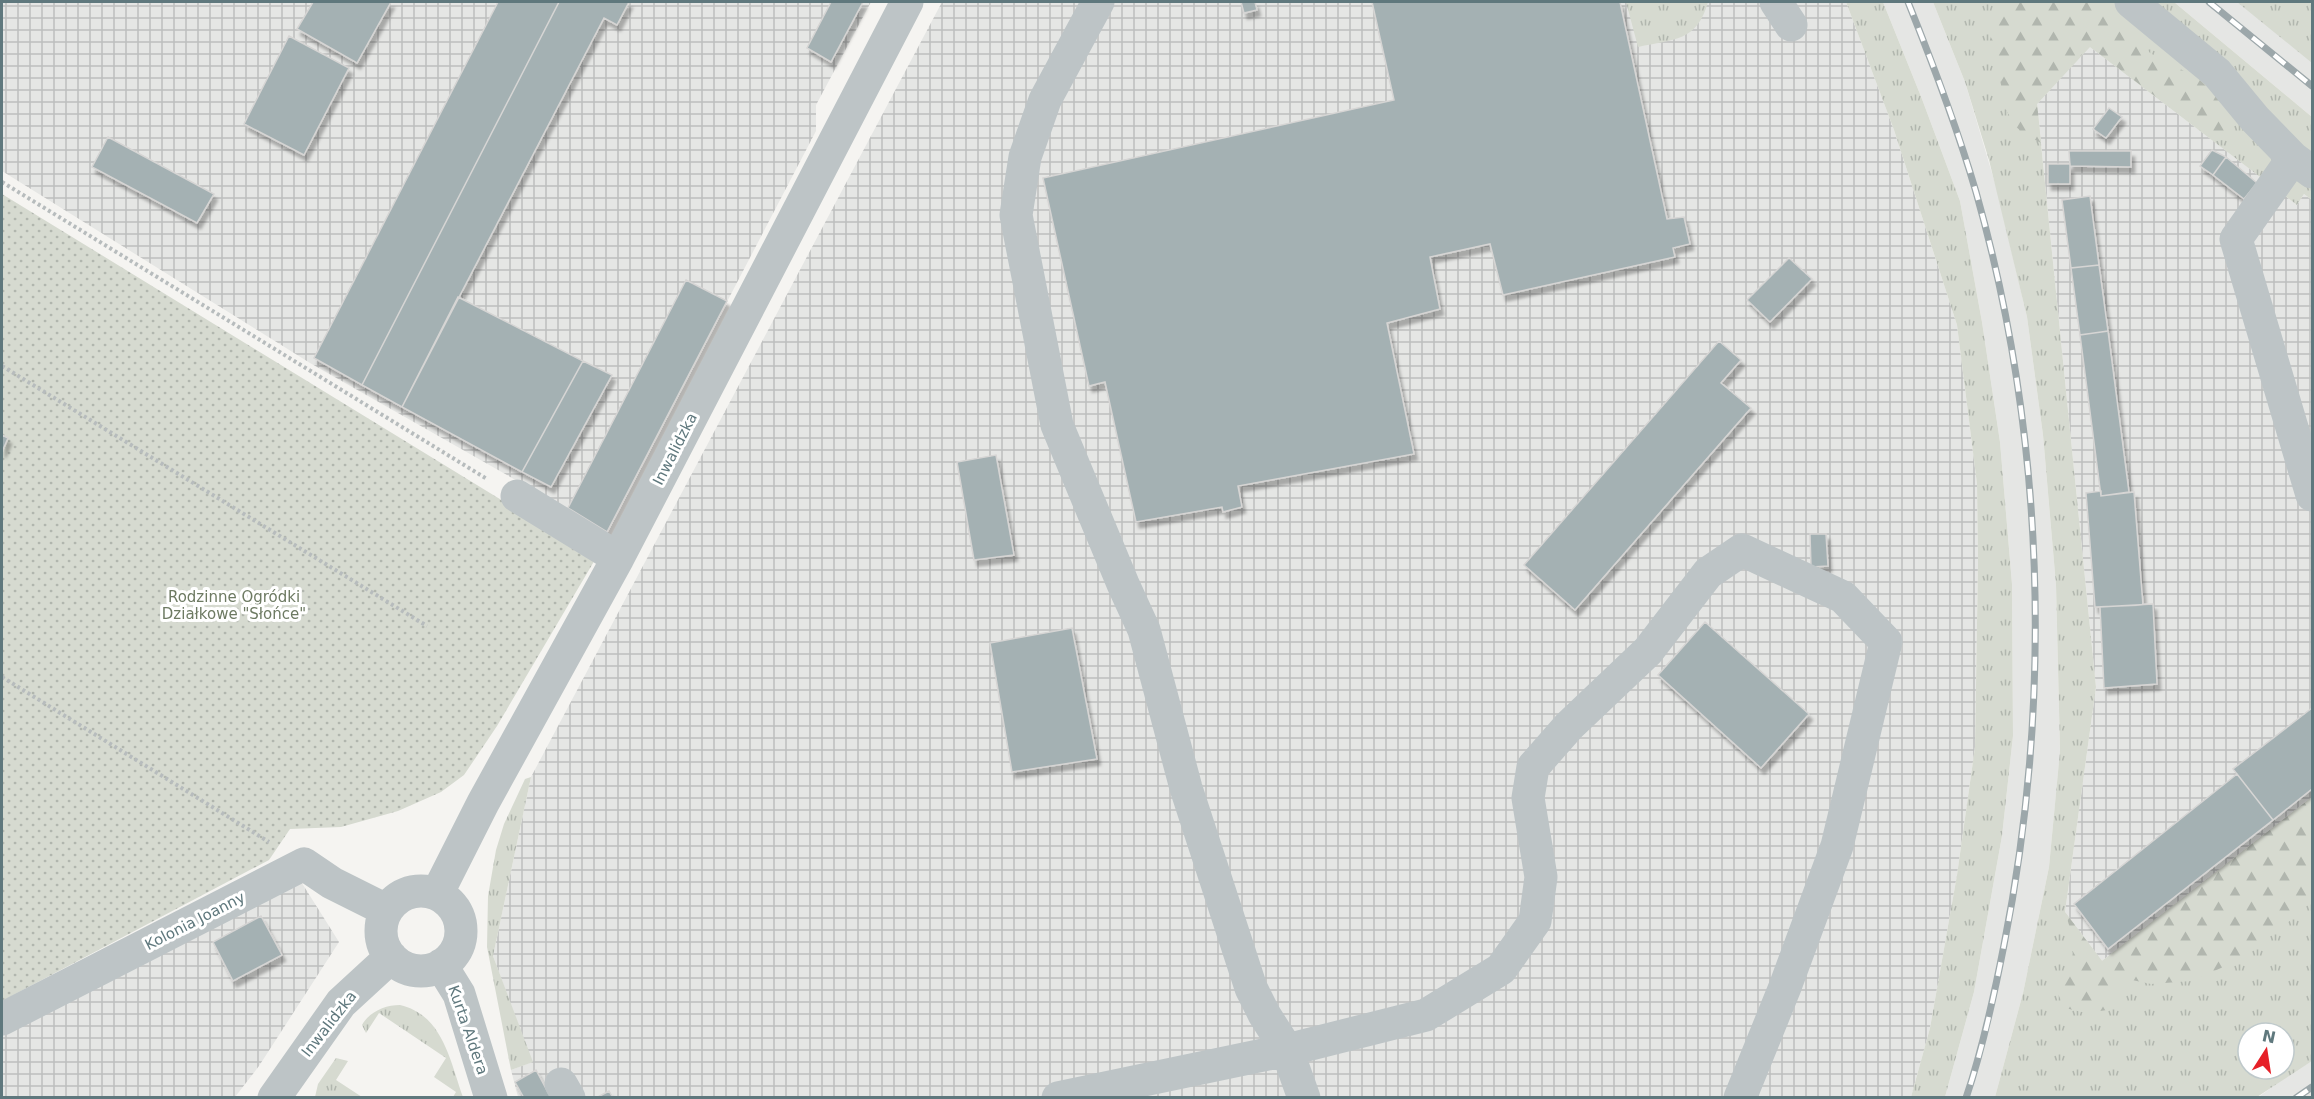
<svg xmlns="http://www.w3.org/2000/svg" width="2314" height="1099" font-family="'DejaVu Sans',sans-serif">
  <defs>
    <pattern id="industrial-grid" width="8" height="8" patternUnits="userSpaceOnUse" patternTransform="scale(1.5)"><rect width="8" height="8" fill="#e5e6e4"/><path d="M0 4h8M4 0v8" fill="none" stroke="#bdbfbe"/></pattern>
    <pattern id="grass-tufts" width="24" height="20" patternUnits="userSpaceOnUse" patternTransform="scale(1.5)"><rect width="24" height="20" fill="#d6dad0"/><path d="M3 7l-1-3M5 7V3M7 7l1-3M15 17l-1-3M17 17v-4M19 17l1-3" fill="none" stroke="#b1b6ae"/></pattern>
    <pattern id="forest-firs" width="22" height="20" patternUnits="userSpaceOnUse" patternTransform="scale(1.5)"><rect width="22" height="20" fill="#d6dad0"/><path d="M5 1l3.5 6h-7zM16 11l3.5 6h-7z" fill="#b1b6ae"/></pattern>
    <pattern id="garden-dots" width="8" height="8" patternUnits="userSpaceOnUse" patternTransform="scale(1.5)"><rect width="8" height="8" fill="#d6dad0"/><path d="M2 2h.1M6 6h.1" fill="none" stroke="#b1b6ae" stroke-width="1.8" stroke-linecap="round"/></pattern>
    <filter id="shadow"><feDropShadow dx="3.5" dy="6" stdDeviation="1.5" flood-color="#0004"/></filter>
  </defs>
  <rect width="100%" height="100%" fill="#f5f4f1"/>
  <path fill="#e5e6e4" d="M1883,2H1933L1965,82L1997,190L2027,317L2043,435L2056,585L2060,752L2049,867L2023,993L1995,1097H1945L1974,992L2002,836L2013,736L2012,584L2000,442L1982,322L1960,201L1922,99Z
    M2174,2H2312V117Z
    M2312,1061V1097L2257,1098L2292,1073Z"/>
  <path fill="url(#industrial-grid)" d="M2,2H871L816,105V131L607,532L310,363L2,171Z
    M942,2H1846L1894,130L1957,325L1977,484L1978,561L1975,747L1957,875L1930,1028L1911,1097H518L511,1070L532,1062L493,956L531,777Z
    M2089,46L2297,205L2304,194L2312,200V797L2102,961L2065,912L2096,687L2037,104Z
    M300,880L339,942L259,1066L235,1097L2,1098V1032Z"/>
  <path fill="url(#grass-tufts)" fill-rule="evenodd" d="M1626,2H1708C1697,42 1674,39 1638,47Z
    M1846,2H1883L1922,99L1960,201L1982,322L2000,442L2012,584L2013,736L2002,836L1974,992L1945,1097H1911L1930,1028L1957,875L1975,747L1978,561L1977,484L1957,325L1894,130Z
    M1933,2H2174L2312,117V200L2304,194L2297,205L2090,47L2037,104L2096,687L2065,912L2102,961L2312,797V1061L2257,1097H1995L2023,993L2049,867L2060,751L2056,585L2043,435L2027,317L1989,160L1965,82ZM2248,1033H2284V1069H2248Z
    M2237,2H2312V63Z
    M531,777L493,956L533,1062L511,1070L487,947L488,896L496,850L504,824L525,779Z
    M400,1005C443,1015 450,1061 463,1097H453L456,1092L434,1077L446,1058L379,1013L366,1033L362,1025C369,1012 385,1005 400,1005Z
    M336,1058L348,1061L336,1080L362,1097H315L318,1084Z"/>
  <path fill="url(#forest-firs)" d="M1997,2H2105L2128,24L2150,53L2199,79L2225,105L2229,117L2224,140L2214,141L2089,46L2037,104L2041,143L2024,134L2012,123L2006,109L1997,65L1991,48V30Z
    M2312,797V898L2300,913L2258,945L2221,968L2191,981L2151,984L2132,980L2113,996L2107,1010L2086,1013L2065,1008L2057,992L2062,975L2072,960L2074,941L2065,912L2102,961Z"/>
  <path fill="url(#garden-dots)" d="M2,194L596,558L497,726L464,775L441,792L398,811L341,827L290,829L269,860L2,1001Z"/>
  <path fill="#a4b1b3" stroke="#d6d5d4" stroke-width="1.5" filter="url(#shadow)" d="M313,2H391L357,63L297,29Z
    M498,2H559L362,385L314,358Z
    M559,2H629L617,25L604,18L402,407L362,385Z
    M831,2H863L831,62L807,48Z
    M1241,2H1255L1257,10L1244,13Z
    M1372,2H1620L1667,219L1684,217L1690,244L1673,248L1675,257L1503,295L1490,244L1430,257L1440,309L1387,323L1414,454L1238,486L1242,507L1223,512L1222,507L1136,522L1105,382L1089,386L1043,178L1394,100Z
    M289,36L349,68L304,155L244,124Z
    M2109,108L2122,117L2106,138L2093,129Z
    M108,137L214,194L197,223L92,167Z
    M2212,150L2226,157L2213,175L2200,166Z
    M2069,151H2131V167L2070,166Z
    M2226,157L2257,183L2244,199L2213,175Z
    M2048,164H2070V184H2048Z
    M2090,196L2099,265L2071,268L2062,200Z
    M1789,258L1812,279L1770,322L1747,300Z
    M2099,265L2108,331L2080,335L2071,268Z
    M686,280L727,301L607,532L568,508Z
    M458,297L583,361L522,472L402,407Z
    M2108,331L2129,492L2101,496L2080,335Z
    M1719,341L1741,360L1721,383L1751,408L1575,610L1524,565Z
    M583,361L612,375L551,487L522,472Z
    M2,435L8,438L2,452Z
    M996,455L1014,555L974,560L957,462Z
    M2101,491V496L2134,492L2143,605L2095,607L2086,493Z
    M1810,534H1826L1828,566L1811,567Z
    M2153,604L2157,684L2104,688L2100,607Z
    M1705,622L1809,714L1761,768L1658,675Z
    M1072,628L1097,759L1012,772L990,643Z
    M2312,708V789L2273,820L2233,769Z
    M2237,774L2273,820L2108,949L2074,904Z
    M261,916L282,955L233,981L213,942Z
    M536,1070L551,1098H524L515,1082Z
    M609,1091L613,1098H596Z"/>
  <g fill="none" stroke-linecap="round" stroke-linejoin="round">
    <path stroke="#b7bcbd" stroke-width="4" stroke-dasharray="3 3" stroke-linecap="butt" d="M2,182L487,479
      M2,366L427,626
      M2,677L269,842"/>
    <path stroke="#bdc4c6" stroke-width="33" d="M1098,2L1045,100L1025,157L1016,215L1057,425L1123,584L1144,630L1186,788L1251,988L1264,1014L1287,1050L1426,1015L1501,969L1535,921L1541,877L1528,798L1533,767L1569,726L1648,651L1708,573L1742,550L1843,597L1886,642L1837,846L1785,987L1740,1098
      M1776,2L1791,25
      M2131,2L2217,73L2255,119L2293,158L2312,172
      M2293,158L2236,239L2312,495
      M517,496L618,558
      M381 931a40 40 0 1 1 80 0a40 40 0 1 1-80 0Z
      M437,894L483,803L618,558L907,2
      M441,965L459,994L491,1098
      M2,1019L304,864L332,883L386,910
      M561,1084L569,1098
      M274,1098L341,1003L391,957
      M1058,1098L1287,1050L1304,1098"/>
    <defs>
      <path id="rail" d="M1908,2C1933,64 1957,127 1976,192C2045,435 2053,698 2004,945C1994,996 1983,1048 1966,1098
        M2209,2L2312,86
        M2296,1098L2312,1087"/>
    </defs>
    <use href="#rail" stroke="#9ca7aa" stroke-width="7"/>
    <use href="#rail" stroke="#fff" stroke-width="4.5" stroke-dasharray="14" stroke-linecap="butt"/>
  </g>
  <g text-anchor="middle" stroke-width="6" stroke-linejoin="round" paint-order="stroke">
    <g font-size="15" fill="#5f787d" stroke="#fff">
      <text transform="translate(675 449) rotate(-63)" y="5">Inwalidzka</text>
      <text transform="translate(195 921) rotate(-27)" y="5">Kolonia Joanny</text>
      <text transform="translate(329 1024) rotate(-52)" y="5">Inwalidzka</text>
      <text transform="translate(468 1030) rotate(71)" y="5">Kurta Aldera</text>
    </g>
    <g font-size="15" fill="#6d7a62" stroke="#fff">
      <text x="234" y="602">Rodzinne Ogródki<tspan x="234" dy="17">Działkowe "Słońce"</tspan></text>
    </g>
  </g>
  <rect width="2314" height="1099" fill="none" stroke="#5f787d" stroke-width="6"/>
  <g transform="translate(2266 1051) rotate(12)"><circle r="28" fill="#ffffff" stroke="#bfc9cb" stroke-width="1.5"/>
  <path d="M0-4.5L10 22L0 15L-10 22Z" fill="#e62028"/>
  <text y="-9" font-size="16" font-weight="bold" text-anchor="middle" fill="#5f787d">N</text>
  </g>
</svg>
